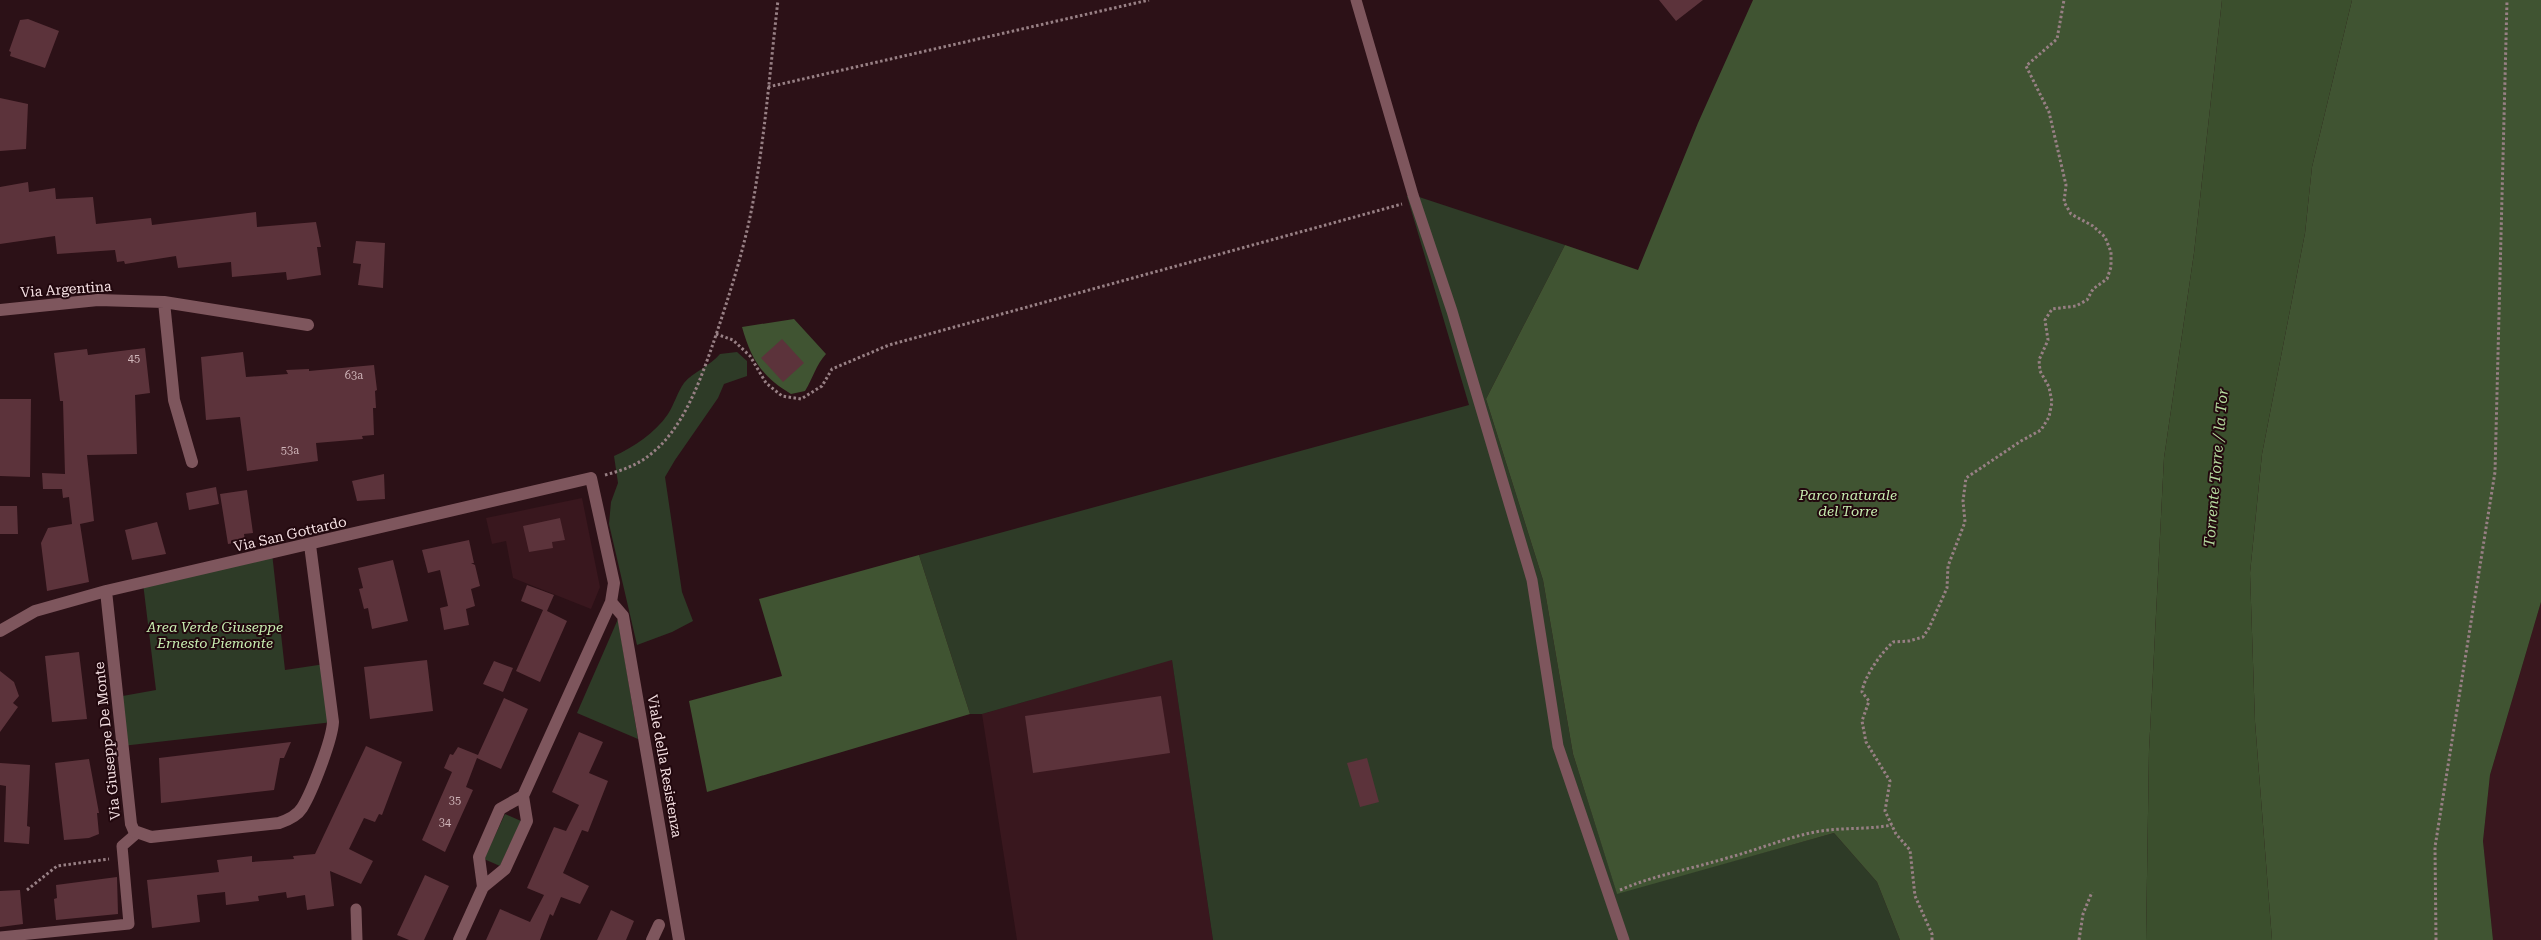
<svg xmlns="http://www.w3.org/2000/svg" width="2541" height="940" font-family="'Roboto Serif',serif">
  <rect width="100%" height="100%" fill="#2c1117"/>
  <path fill="#39171e" d="M582,498L600,587L591,609L513,578L506,541L492,544L486,518Z
    M2541,602V940H2493L2483,841L2490,775Z
    M1172,659L1213,940H1017L982,714Z"/>
  <path fill="#2e3b27" d="M1413,195L1565,245L1486,399L1543,580L1573,754L1617,893L1834,833L1877,882L1900,940H1213L1172,660L982,714H970L919,555L1469,405L1407,196Z
    M737,352L747,361V376L724,384L718,398L675,460L665,477L682,592L693,621L672,632L637,645L609,524L611,502L618,483L614,456C634,447 655,433 668,414C674,405 677,393 684,383C693,372 710,366 720,354Z
    M272,553L285,670L325,664L333,722L122,746L117,697L156,690L143,583Z
    M618,619L638,739L577,713Z
    M505,814L521,821L500,866L484,859Z"/>
  <path fill="#405432" d="M1753,0H2222L2194,253L2164,458L2149,751L2146,940H1900L1877,882L1834,833L1617,894L1573,754L1543,580L1486,399L1565,245L1638,270L1698,123Z
    M2352,0H2541V602L2490,775L2483,841L2493,940H2272L2255,722L2250,573L2262,454L2305,233L2312,167Z
    M794,319L826,354C816,365 813,378 805,391L791,394C762,377 751,359 742,327Z
    M919,555L970,714L707,792L689,701L782,676L759,599Z"/>
  <path fill="#3b4f2d" d="M2222,0H2352L2312,167L2305,233L2262,454L2250,573L2255,722L2272,940H2146L2149,751L2164,458L2194,253Z"/>
  <path fill="#5c333b" d="M1659,0H1703L1676,21Z
    M28,19L59,31L45,68L10,56L11,52L9,51L20,20Z
    M0,98L28,104L26,149L0,151Z
    M28,182L29,192L55,188L56,199L93,197L96,224L151,218L152,225L256,212L257,227L316,222L321,247H317L321,275L287,280L286,272L232,277L231,262L178,268L176,256L125,264L124,261L117,262L115,250L57,254L55,236L0,244V187Z
    M356,241L385,243L383,288L358,285L361,264L353,263Z
    M782,339L804,363L783,382L761,358Z
    M145,348L150,393L135,395L137,454L87,455L94,521L80,524L89,582L47,591L41,543L48,528L72,524L69,497L63,498L62,489H43L42,473L65,474L63,401H60L54,353L87,349L88,355Z
    M243,352L246,377L288,374L286,370L309,369V371L374,365L377,390L375,391L376,408H373L374,435L362,436L363,439L316,443L318,461L247,471L240,417L206,420L201,357Z
    M0,399H31L30,477L0,476Z
    M384,474L385,499L357,501L352,481Z
    M216,487L219,504L189,510L186,493Z
    M247,490L253,533L244,534L245,541L228,544L220,494Z
    M0,506H17L18,534H0Z
    M560,518L565,540L552,542L553,548L529,552L523,526Z
    M157,522L166,554L132,560L125,530Z
    M469,540L474,563H471L475,565L480,586L471,589L475,606L466,609L469,625L444,630L440,608L448,606L440,570L428,573L422,550Z
    M393,560L408,621L372,629L368,608L364,609L359,589L363,588L358,568Z
    M527,585L554,595L547,611L567,621L540,682L516,671L543,610L521,601Z
    M79,652L87,719L52,722L45,656Z
    M427,660L433,711L370,719L364,667Z
    M494,661L513,668L503,692L483,684Z
    M0,671L14,682L19,696L13,703L18,707L0,732Z
    M1161,696L1170,753L1033,773L1025,716Z
    M504,698L528,709L501,769L477,758L466,787L473,790L445,852L422,840L452,772L444,768L450,754L453,755L458,747L478,755Z
    M579,732L603,742L589,773L608,781L588,832L582,830L563,873L589,886L580,904L561,897L553,916L550,914L540,940H486L500,909L530,922L544,895L527,888L554,827L566,831L579,805L552,792Z
    M291,742L284,758H280L274,790L161,803L159,758Z
    M366,746L402,762L382,815L379,814L375,822L364,818L349,849L373,861L361,884L330,871L334,906L307,910L305,895L287,898L286,892L258,896L259,901L226,905L225,892L197,895L200,922L152,928L147,880L219,872L217,860L252,856V862L294,859L293,856L315,854Z
    M1367,758L1379,802L1360,807L1347,763Z
    M89,759L99,813H97L99,834L89,838L64,840L55,763Z
    M0,763L30,765L27,826L30,827L29,844L4,842L6,786L0,785Z
    M425,875L449,886L424,940H409L397,935Z
    M117,877L118,914L56,920L54,899L57,898L56,885Z
    M20,890L23,924L0,927V891Z
    M611,910L634,921L626,940H597Z"/>
  <g fill="none" stroke-linecap="round" stroke-linejoin="round">
    <path stroke="#988085" stroke-width="3" stroke-dasharray="2.5 2.5" stroke-linecap="butt" d="M768,87L1149,0
      M716,334L733,340L750,356L766,383L782,396L801,399L822,386L832,369L889,345L1402,204
      M605,475C620,471 635,466 647,457C683,431 700,381 714,341C731,290 748,238 756,184C766,123 771,61 778,0
      M27,890L57,866L109,859
      M1620,890C1655,875 1691,869 1727,858C1757,850 1785,838 1815,832C1841,827 1866,830 1892,825
      M1932,940V934L1915,896L1910,850L1896,834L1885,811L1890,781L1866,742L1862,721L1869,701L1862,692C1864,677 1881,653 1893,642L1909,641L1923,637L1929,628L1947,588L1948,566L1965,522L1963,501L1966,478L2021,441L2041,430L2049,417L2052,402L2049,387L2040,371L2039,360L2048,340L2045,320L2052,309L2076,306L2087,300L2093,289L2107,279L2111,267V252L2105,237L2093,226L2071,214L2064,202L2066,185L2049,112L2026,66L2057,39L2064,0
      M2079,940L2083,914L2092,892
      M2436,940L2435,847L2495,472L2507,0"/>
    <path stroke="#7e565d" stroke-width="11" d="M1356,0L1413,195L1452,311L1532,580L1558,746L1624,940
      M356,909L357,940
      M0,937L129,924L122,846L137,833"/>
    <path stroke="#7e565d" stroke-width="12" d="M164,302L174,400L192,462
      M0,310L98,300L164,302L308,325
      M106,591L131,824L134,831L151,837L279,823C288,820 297,816 302,808C312,792 332,740 333,722L310,545
      M611,602L623,616L679,940
      M0,631L35,611L106,591L591,478L614,583L611,602L523,796L527,821L505,869L483,887L459,940
      M483,887L479,857L500,809L523,796
      M652,940L659,925"/>
  </g>
  <g text-anchor="middle" stroke-width="4" stroke-linejoin="round" paint-order="stroke">
    <g font-size="11" fill="#d0b6ba">
      <text x="134" y="362">45</text>
      <text x="354" y="379">63a</text>
      <text x="290" y="454">53a</text>
      <text x="455" y="804">35</text>
      <text x="445" y="826">34</text>
    </g>
    <g font-size="14" fill="#f6e1e4" stroke="#22080e">
      <text transform="translate(66 289) rotate(-4)" y="5">Via Argentina</text>
      <text transform="translate(290 534) rotate(-13)" y="5">Via San Gottardo</text>
      <text transform="translate(107 741) rotate(-96)" y="5">Via Giuseppe De Monte</text>
      <text transform="translate(665 766) rotate(80)" y="5">Viale della Resistenza</text>
    </g>
    <g font-size="14" font-style="italic" fill="#c8eeb1" stroke="#22080e">
      <text x="1848" y="500">Parco naturale<tspan x="1848" dy="16">del Torre</tspan></text>
      <text x="215" y="632">Area Verde Giuseppe<tspan x="215" dy="16">Ernesto Piemonte</tspan></text>
    </g>
    <g font-size="15" font-style="italic" fill="#b5da9e" stroke="#22080e">
      <text transform="translate(2216 468) rotate(-85)" y="5">Torrente Torre / la Tor</text>
    </g>
  </g>
</svg>
